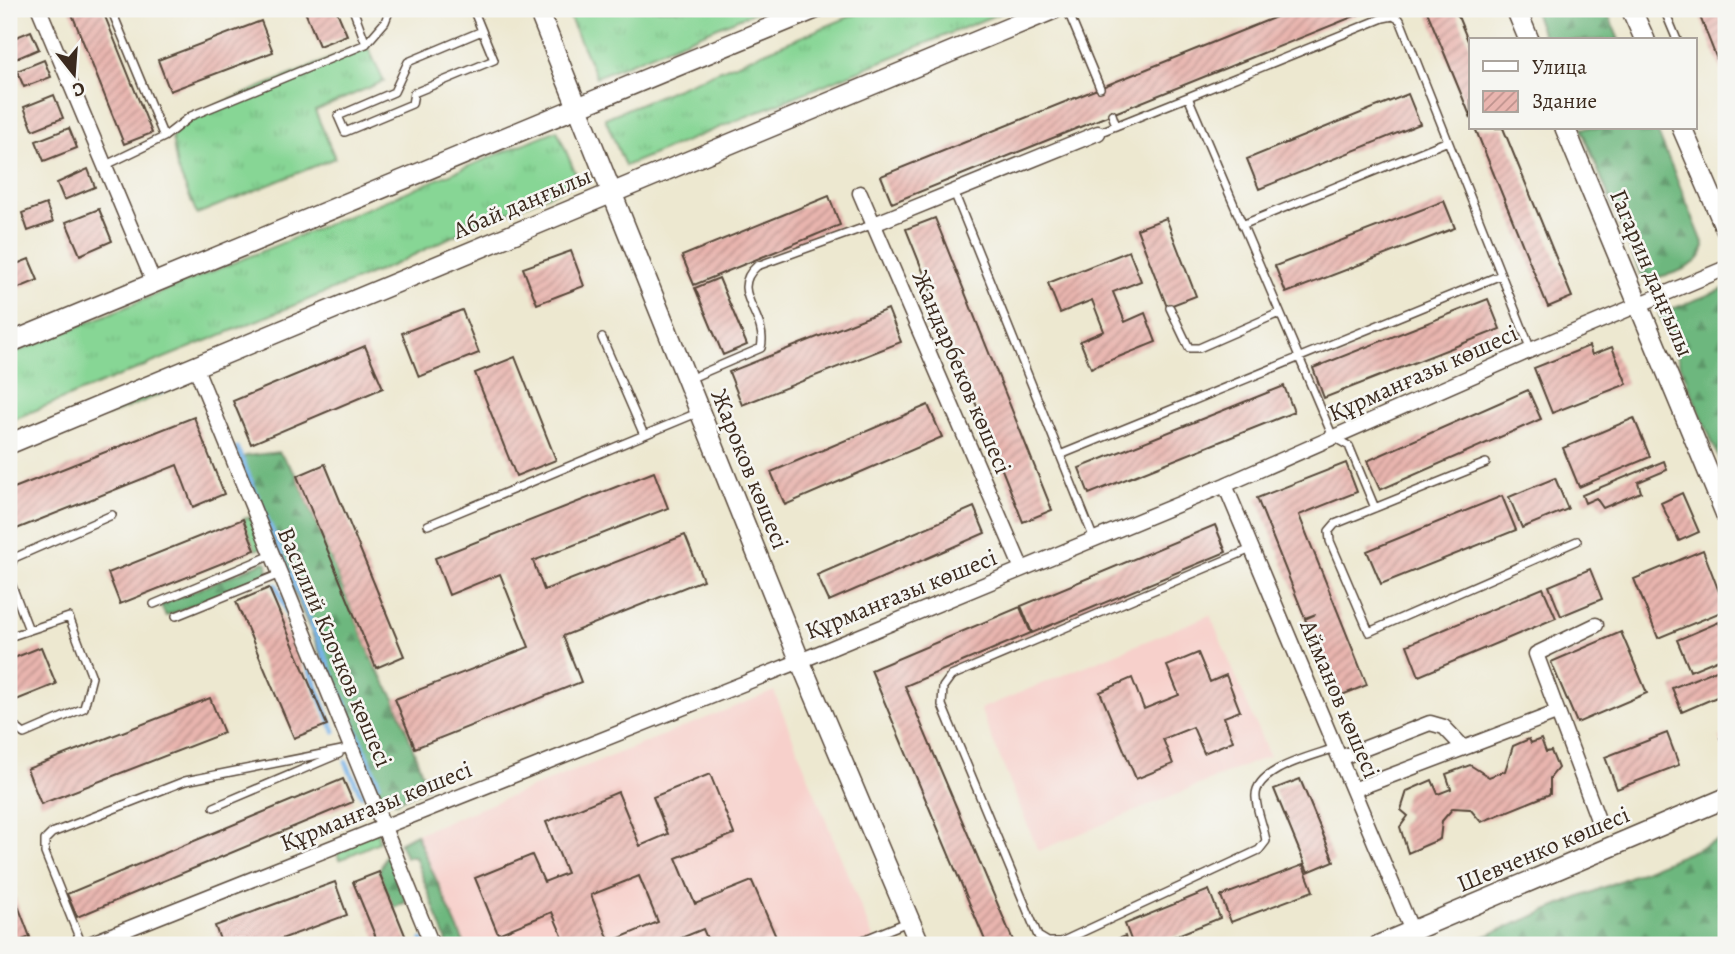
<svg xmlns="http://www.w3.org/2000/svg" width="1735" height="954" font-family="Alegreya,serif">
  <defs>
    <pattern id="grass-tufts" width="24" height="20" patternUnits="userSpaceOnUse" patternTransform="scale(1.75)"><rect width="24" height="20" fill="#87d695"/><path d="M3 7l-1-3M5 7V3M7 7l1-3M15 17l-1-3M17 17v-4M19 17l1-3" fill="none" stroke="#75b880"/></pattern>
    <pattern id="forest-firs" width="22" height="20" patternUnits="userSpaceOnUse" patternTransform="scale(1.75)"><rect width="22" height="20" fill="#6db77e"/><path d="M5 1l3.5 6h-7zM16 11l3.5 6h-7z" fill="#5b9567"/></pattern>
    <pattern id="building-hatch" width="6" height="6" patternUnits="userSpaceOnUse" patternTransform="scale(1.75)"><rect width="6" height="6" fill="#e9b5af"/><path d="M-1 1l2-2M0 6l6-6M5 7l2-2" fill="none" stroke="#be938e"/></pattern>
  </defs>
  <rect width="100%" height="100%" fill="#f6f6f2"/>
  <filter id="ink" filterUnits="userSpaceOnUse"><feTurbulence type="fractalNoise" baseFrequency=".0143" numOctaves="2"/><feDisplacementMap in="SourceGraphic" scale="14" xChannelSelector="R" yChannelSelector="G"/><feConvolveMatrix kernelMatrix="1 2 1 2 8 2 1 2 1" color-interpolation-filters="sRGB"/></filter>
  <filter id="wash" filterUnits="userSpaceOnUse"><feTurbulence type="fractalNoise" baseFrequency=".00686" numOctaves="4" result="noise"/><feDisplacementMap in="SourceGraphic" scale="28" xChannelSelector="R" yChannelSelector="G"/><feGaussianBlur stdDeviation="1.57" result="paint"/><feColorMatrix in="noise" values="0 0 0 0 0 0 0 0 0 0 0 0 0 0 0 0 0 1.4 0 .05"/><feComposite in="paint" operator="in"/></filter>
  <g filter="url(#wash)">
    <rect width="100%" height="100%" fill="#ede8d0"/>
    <path fill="#f7d0cb" d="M1210,615L1269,756L1038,851L980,709Z
      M774,691L876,945H465L416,834Z"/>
    <path fill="url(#grass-tufts)" stroke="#61805a" stroke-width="2" d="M566,9H762L596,77Z
      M868,9H1010L625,166L605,118Z
      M366,44L384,81L315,111L335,158L197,214L177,168L172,137L191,116Z
      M557,130L579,182L463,231L391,266L9,421V355Z
      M181,372L188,383L107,416L99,407Z
      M250,517L263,547L255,550L243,519Z
      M377,830L379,842L339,860L336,846Z"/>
    <path fill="url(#forest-firs)" stroke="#54704e" stroke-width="2" d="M1533,9H1606L1619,40H1545Z
      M1581,128H1656L1704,245C1706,267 1660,280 1642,278Z
      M1726,288V476L1659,314Z
      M279,452L297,476L376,668L395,699L427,787L396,802L381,796L238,460L246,456Z
      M264,562L267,563L268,574L166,616L160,605Z
      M416,834L465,945H445L447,942L415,857H406L399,843Z
      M1726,837V945H1464Z
      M387,851L406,902L394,908L379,872Z"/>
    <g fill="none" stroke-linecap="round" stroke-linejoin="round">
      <path stroke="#76b3e9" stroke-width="5" d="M160,392L186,381
        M237,448L379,784
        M276,585L334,731
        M346,762L361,795
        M422,940L424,945"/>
    </g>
    <g id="blocks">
      <path fill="url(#building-hatch)" fill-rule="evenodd" d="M9,9H18L19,12L9,16Z
        M70,9H102L152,133L124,144Z
        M304,9H336L347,35L319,46Z
        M1296,9H1372L892,203L881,176Z
        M1426,9H1455L1471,48V118Z
        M1697,9H1726V82Z
        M261,21L273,52L170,91L158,60Z
        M31,31L39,49L13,60L9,40Z
        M44,60L51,77L24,87L17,71Z
        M1408,94L1420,124L1259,189L1247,159Z
        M54,95L63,118L33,130L24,107Z
        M69,128L77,148L44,161L36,141Z
        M1475,128H1503L1572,297L1548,307Z
        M88,169L95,187L64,200L57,183Z
        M829,196L840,225L694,285L682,256Z
        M1444,201L1455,228L1286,293L1275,266Z
        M46,204L53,222L28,231L22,213Z
        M99,209L112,241L80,255L66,222Z
        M935,218L1052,510L1023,522L906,229Z
        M1166,218L1196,296L1167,307L1137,229Z
        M571,251L584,286L537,304L523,268Z
        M1129,251L1141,281L1113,292L1125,322L1145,313L1156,342L1091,368L1080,341L1104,331L1092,300L1060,313L1048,283Z
        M29,259L38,280L9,292V267Z
        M719,278L747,345L723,355L695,288Z
        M1488,299L1500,329L1324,398L1313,368Z
        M888,309L901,342L742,405L729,372Z
        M462,310L479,353L419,377L402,333Z
        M365,346L383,388L251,444L233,401Z
        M1589,346L1592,355L1612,347L1627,384L1552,413L1534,368Z
        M515,357L556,460L516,476L475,373Z
        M1284,386L1294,412L1089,494L1079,468Z
        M1528,390L1541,419L1380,490L1367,461Z
        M928,405L942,437L785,505L771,472Z
        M194,417L224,494L193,507L177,465L9,532V490Z
        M1634,418L1650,457L1579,487L1563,448Z
        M1664,461L1667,470L1638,482L1641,492L1603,508L1596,498L1585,503L1582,495Z
        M1346,463L1357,492L1299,515L1367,685L1337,697L1305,619L1316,614L1305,618L1257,498Z
        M325,464L404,656L376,668L297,476Z
        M654,472L668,508L533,561L544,590L685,535L703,580L563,636L581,682L415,748L395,699L529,647L500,574L449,595L435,558Z
        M1555,478L1568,509L1522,528L1509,497Z
        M1682,493L1699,532L1679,541L1661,503Z
        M1502,496L1516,530L1381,584L1367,551Z
        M974,507L985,533L829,601L817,575Z
        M243,519L255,550L120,604L108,573Z
        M1215,525L1226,552L1032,633L1021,606Z
        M1703,550L1726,610L1658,638L1634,579Z
        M1590,569L1602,599L1561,616L1549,586Z
        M269,588L327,725L294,738L236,602Z
        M1543,588L1556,618L1419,676L1407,645Z
        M1020,607L1031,633L905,686L1015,945H987L871,670Z
        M1719,622L1726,639V656L1690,671L1677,640Z
        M1621,632L1647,693L1577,723L1551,662Z
        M41,647L56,684L9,703V660Z
        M1198,653L1210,682L1226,675L1240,711L1224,717L1233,741L1204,753L1193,727L1163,739L1173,764L1136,779L1100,692L1132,678L1144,709L1179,695L1167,666Z
        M1726,666V693L1682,712L1672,688Z
        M210,698L224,733L41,804L27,769Z
        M1667,733L1679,765L1617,789L1605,757Z
        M1726,736V753L1720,738Z
        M1529,739L1531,743L1541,739L1546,752L1551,751L1558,768L1550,778V794L1481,822L1470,809L1453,808L1442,821L1440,839L1408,853L1400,827L1408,816L1401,810L1407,791L1432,780L1438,794L1451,789L1446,774L1470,765L1489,777L1505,771L1513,746Z
        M710,774L734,834L676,858L695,904L752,881L776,937L756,945H710L703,929L681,938L684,945H566L552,912L498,934L475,878L532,855L544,882L567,873L546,822L618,792L640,846L668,834L653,797ZM639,876L658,922L610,942L591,895Z
        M343,779L353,802L77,917L67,894Z
        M1300,779L1334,861L1308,872L1274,789Z
        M1303,865L1313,891L1231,922L1221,896Z
        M379,872L394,908L409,945H379L353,882Z
        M9,882L30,937L9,945Z
        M335,882L347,915L265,945H222L215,926Z
        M1209,890L1220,918L1153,945H1133L1125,924Z
        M1125,936L1128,945H1101Z"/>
    </g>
  </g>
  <g filter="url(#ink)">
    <use href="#blocks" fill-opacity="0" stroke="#564639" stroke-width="2"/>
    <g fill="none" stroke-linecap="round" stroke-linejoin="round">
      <defs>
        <path id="lane" d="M111,9L164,137
          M353,9L366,44
          M473,9L494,60L414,93L412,104L345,132L338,116L394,92L408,62L482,31
          M1067,9L1100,88
          M1664,9L1677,40
          M1188,97L1383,18L1393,16L1400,20L1531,350
          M1112,114L1116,126
          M1098,133L1188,97L1333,437L1349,446L1375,508
          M104,166L164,137L191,116L366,44L385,22L390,9
          M954,192L1094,539
          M1242,225L1448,141
          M1170,308L1189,348H1199L1279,313
          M602,338L644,435
          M689,379L761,348C769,315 727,292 757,266L874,224
          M1060,455L1501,275
          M1486,463L1335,524L1329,531L1330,541L1369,632L1577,541
          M428,525L697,413
          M1251,549L951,676L943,687L942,705L1038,936L1048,942H1061L1259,850L1266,841C1264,827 1257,813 1256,798C1253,769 1314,756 1335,748
          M9,570L14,558L112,515
          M9,578L29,630
          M154,604L272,555
          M176,616L280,574
          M9,637L69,617L92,677L84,708L24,734L9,722
          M214,807L339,754
          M82,945L45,853V840L52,833L185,781L352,748
          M528,945L540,941
          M851,945L910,921"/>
        <path id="street" d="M39,9L154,283
          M860,193L1022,569
          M874,224L1098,133
          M195,366L432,945
          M1225,485L1412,931
          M1596,625L1536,654L1600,825
          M1340,758L1430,723L1444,727L1464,748
          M1353,790L1556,713
          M87,945L800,661L1225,485L1531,350L1726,268"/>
        <path id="secondary" d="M538,9L800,661L920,945
          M1516,9L1529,40
          M1631,9L1645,40
          M1565,128L1726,515
          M1682,128L1726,230
          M9,343L815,9
          M9,444L1054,9
          M1379,945L1726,798"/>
      </defs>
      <use href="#lane" stroke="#564639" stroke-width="10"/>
      <use href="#street" stroke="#564639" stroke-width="17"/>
      <use href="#secondary" stroke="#564639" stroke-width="22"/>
      <use href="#lane" stroke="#fff" stroke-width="7"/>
      <use href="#street" stroke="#fff" stroke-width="14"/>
      <use href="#secondary" stroke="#fff" stroke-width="19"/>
    </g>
  </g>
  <g text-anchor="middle" stroke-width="5" stroke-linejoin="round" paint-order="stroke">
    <g font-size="24" fill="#3b2a1e" stroke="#f6f6f2">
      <text transform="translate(522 203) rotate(-23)" y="8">Абай даңғылы</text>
      <text transform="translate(1652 273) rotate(67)" y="8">Гагарин даңғылы</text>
      <text transform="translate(962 372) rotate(67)" y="8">Жандарбеков көшесі</text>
      <text transform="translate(1423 373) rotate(-24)" y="8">Құрманғазы көшесі</text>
      <text transform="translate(750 469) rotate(68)" y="8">Жароков көшесі</text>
      <text transform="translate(901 594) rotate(-22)" y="8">Құрманғазы көшесі</text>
      <text transform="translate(335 647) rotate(67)" y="8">Василий Клочков көшесі</text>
      <text transform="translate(1340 699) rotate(67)" y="8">Айманов көшесі</text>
      <text transform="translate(376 806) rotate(-22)" y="8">Құрманғазы көшесі</text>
      <text transform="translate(1543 849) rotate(-23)" y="8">Шевченко көшесі</text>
    </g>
  </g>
  <rect width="1735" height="954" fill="none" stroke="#f6f6f2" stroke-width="35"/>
  <rect x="1469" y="38" width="228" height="91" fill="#f6f6f2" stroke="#aba49d" stroke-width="2"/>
  <rect x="1483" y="61" width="35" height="10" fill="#ffffff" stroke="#aba49d" stroke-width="2"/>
  <text x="1532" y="74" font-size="21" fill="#3b2a1e">Улица</text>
  <rect x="1483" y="91" width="35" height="21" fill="url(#building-hatch)" stroke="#aba49d" stroke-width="2"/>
  <text x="1532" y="108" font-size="21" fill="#3b2a1e">Здание</text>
  <g transform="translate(74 74) rotate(163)" stroke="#f6f6f2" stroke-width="5" paint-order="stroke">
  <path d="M0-5L12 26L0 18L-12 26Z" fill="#3b2a1e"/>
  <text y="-10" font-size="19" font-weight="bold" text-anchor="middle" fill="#3b2a1e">С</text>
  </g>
</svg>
